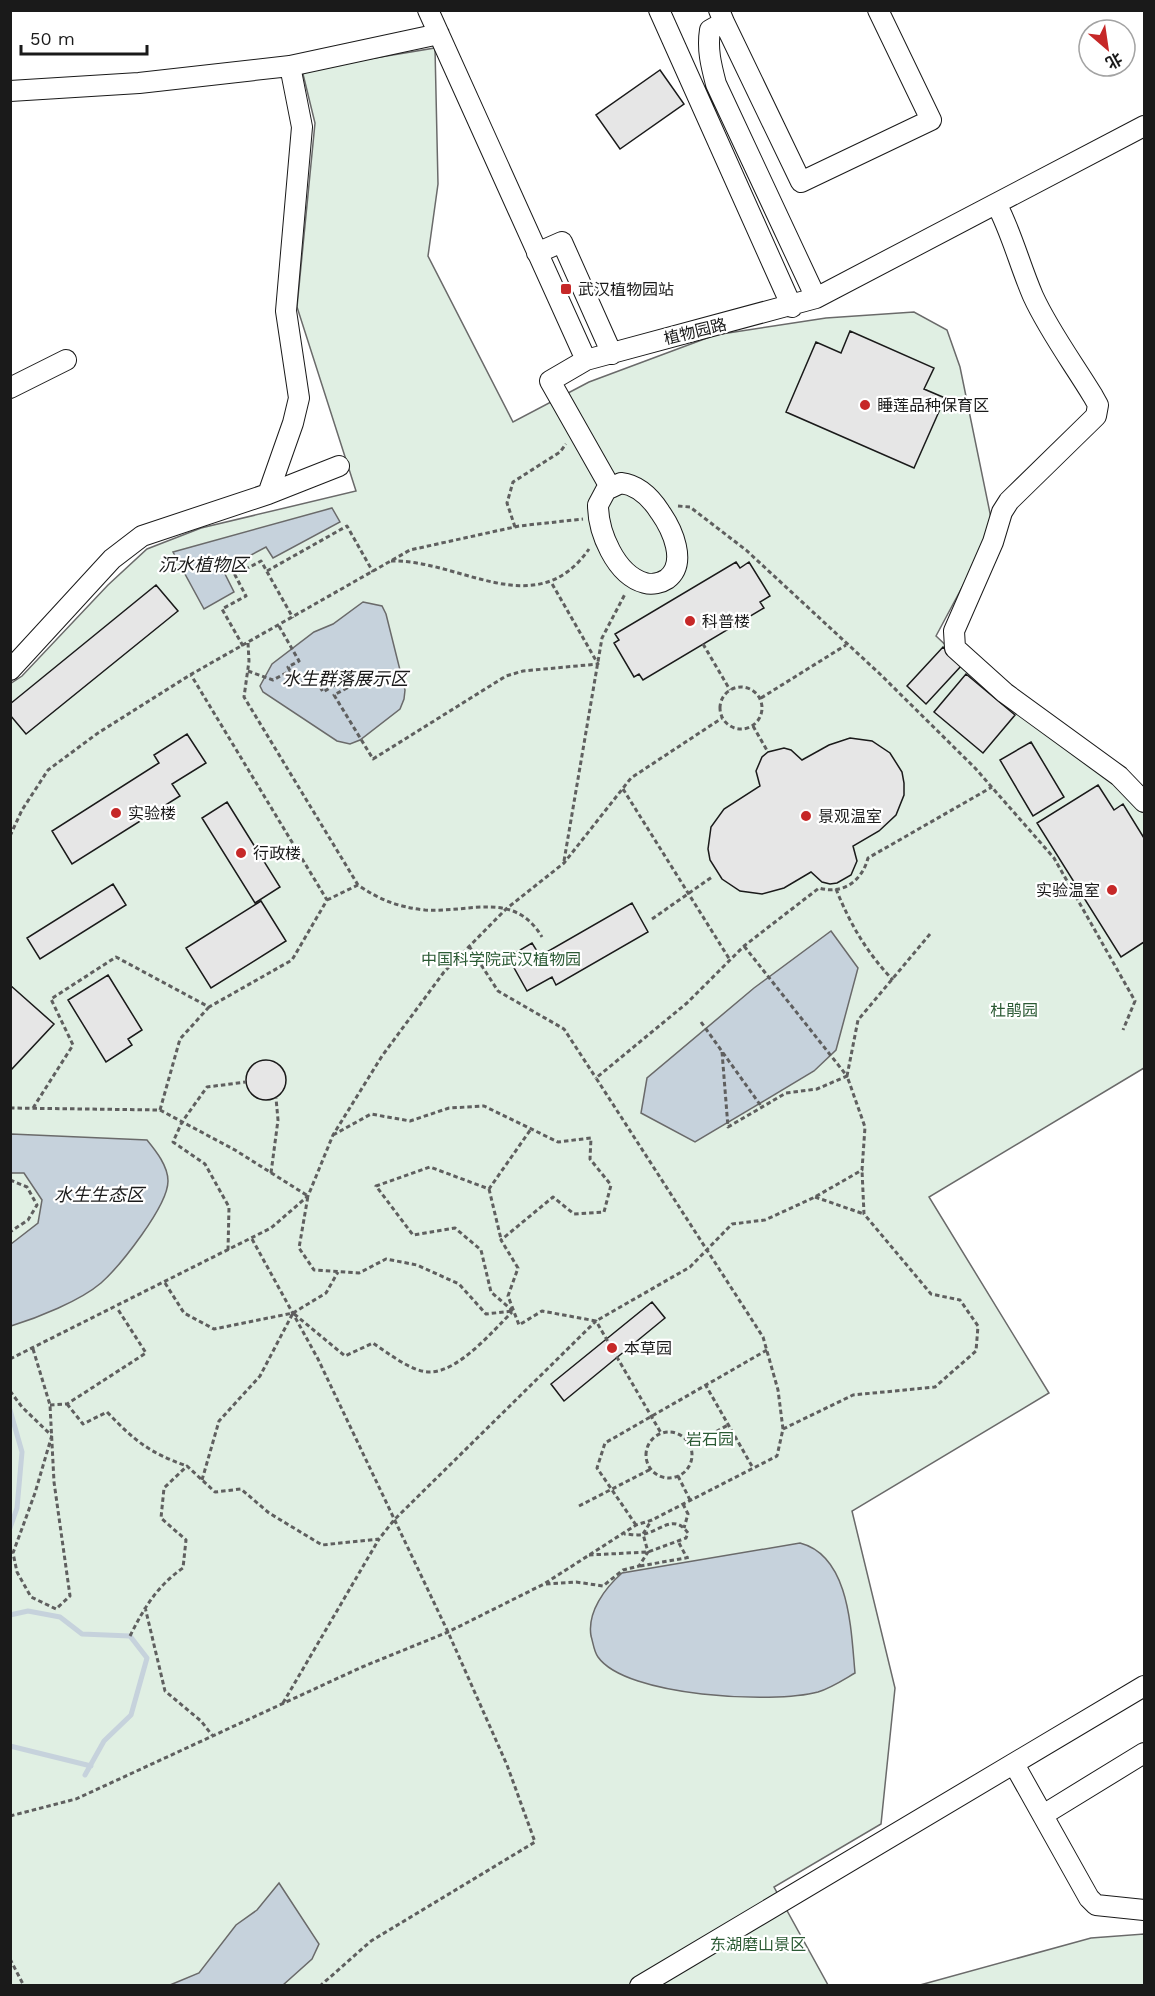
<svg xmlns="http://www.w3.org/2000/svg" width="1155" height="1996" font-family="'Work Sans','Noto Sans SC',sans-serif">
  <rect width="100%" height="100%" fill="#fff"/>
  <path fill="#e0efe3" stroke="#6a6a6a" stroke-width="1.5" d="M435,48L438,184L428,256L513,422L589,382L715,335L826,318L914,312L947,330L960,367L991,518L990,535L936,636C961,659 985,687 1013,708C1056,740 1115,766 1144,813V1068L929,1197L1049,1393L852,1511L895,1688L881,1824L774,1887L828,1985H11L10,684L22,676L108,585L147,549L201,528L356,491L297,307L315,123L302,70Z
    M1144,1934V1985H920L1091,1938Z"/>
  <path fill="#c6d2dc" stroke="#6a6a6a" stroke-width="1.5" d="M332,508L340,522L273,558L266,547L223,570L234,592L204,609L173,552Z
    M363,602L382,606L386,614L405,690L404,699L400,709L360,740L350,744L337,741L263,692L260,686L272,664L314,632L333,624Z
    M831,931L858,968L836,1050L814,1071L695,1142L641,1113L647,1078L754,988Z
    M11,1134L147,1140C156,1151 168,1166 168,1181C168,1206 120,1266 101,1283C80,1301 37,1318 11,1326V1244L38,1223L42,1200L24,1173H11Z
    M800,1543C850,1556 851,1630 855,1673C843,1680 831,1688 818,1692C774,1704 626,1697 598,1657C594,1652 593,1642 591,1636C587,1612 605,1588 622,1573Z
    M279,1883L319,1944L312,1959L283,1985H170L199,1973L236,1925L257,1910Z"/>
  <g fill="none" stroke-linecap="round" stroke-linejoin="round">
    <path stroke="#c6d2dc" stroke-width="5" d="M10,1410L22,1452L17,1508L10,1528
      M10,1615L28,1611L60,1617L82,1634L130,1636L147,1658L131,1715L104,1741L85,1775
      M10,1746L91,1766"/>
  </g>
  <path fill="#e6e6e6" stroke="#1a1a1a" stroke-width="1.5" d="M660,70L684,104L620,149L596,115Z
    M850,331L934,368L924,389L945,398L914,468L786,412L816,342L841,353Z
    M736,562L740,568L749,562L770,596L760,602L764,608L643,680L639,674L634,677L614,643L619,640L615,634Z
    M156,585L178,611L26,734L10,715V704Z
    M943,647L962,665L926,704L907,686Z
    M966,674L1015,715L983,753L934,712Z
    M187,734L206,763L172,784L180,796L72,864L52,831L159,763L154,755Z
    M850,738L872,741L890,753L902,772L904,783V795L896,815L879,831L853,846L857,861L851,875L837,883L830,884L822,882L811,872L784,888L762,894L740,891L722,879L710,860L708,849L711,827L724,809L760,786L756,771L762,757L768,752L784,748L791,750L802,760L829,745Z
    M1031,742L1064,797L1033,816L1000,760Z
    M1098,785L1114,810L1123,804L1144,838V942L1121,957L1037,823Z
    M227,802L280,887L255,903L202,818Z
    M113,884L126,905L40,959L27,938Z
    M261,901L286,941L211,988L186,948Z
    M632,903L648,932L556,985L552,977L527,991L508,957L532,943L540,956Z
    M108,975L142,1030L128,1039L132,1045L106,1062L68,1000Z
    M10,985L54,1024L10,1071Z
    M246 1080a20 20 0 1 1 40 0a20 20 0 1 1-40 0Z
    M652,1302L665,1318L564,1401L551,1384Z"/>
  <g fill="none" stroke-linecap="round" stroke-linejoin="round">
    <defs>
      <path id="minor" d="M428,10L586,360
        M659,10L792,307
        M719,10L724,22L710,30C707,49 711,65 716,84L816,298
        M724,22L801,182L931,120L878,10
        M10,91L139,83L290,66L439,34
        M997,205C1012,234 1020,266 1033,296C1049,331 1073,363 1093,396L1098,405L1096,416L1009,501L1002,512L993,542L954,631L955,648L1005,693L1119,776L1144,802
        M537,253L562,242L612,354
        M10,388L66,360
        M621,483C638,485 651,498 660,512C672,529 688,563 667,579C661,583 652,585 645,583C615,575 598,531 598,505L606,490Z
        M610,487L550,381L586,360L816,298L1144,126
        M268,494L293,423L299,398L286,311L302,127L290,66
        M10,670L112,559L142,536L268,494L339,466
        M1014,1764L1089,1898L1096,1905L1144,1910
        M1043,1815L1144,1753
        M640,1986L1144,1686"/>
    </defs>
    <use href="#minor" stroke="#1a1a1a" stroke-width="22"/>
    <path stroke="#5f5f5f" stroke-width="3" stroke-dasharray="4.5 3" stroke-linecap="butt" d="M678,506L690,507L746,550L881,675L975,768L1054,858L1135,1001L1123,1030
      M515,527L507,503L513,482L560,452L566,444
      M391,561C460,559 536,625 589,549
      M267,571L347,526L373,572
      M279,626L299,661L288,667L297,685L314,676L323,692L343,680L347,688L334,695L373,759L506,676L523,671L598,664L551,582
      M248,643L249,661L244,697L358,885C380,900 398,907 425,910C470,913 514,890 542,937
      M703,644L730,690
      M243,646L222,609L246,596L235,575L261,561L293,618
      M248,671L273,680L290,671
      M720 708a21 21 0 1 1 42 0a21 21 0 1 1-42 0Z
      M761,698L846,645
      M753,726L768,752
      M623,789L730,960
      M10,836L22,810L48,770L98,733L190,675L410,550L519,526L583,519
      M564,861L602,638L625,594
      M836,889C850,924 867,953 893,980
      M327,900L358,885
      M652,919L712,877
      M469,946L498,991L564,1029L596,1078
      M701,1022L761,1106
      M722,1052L728,1127L786,1093L817,1089L847,1076L744,946
      M10,1108L160,1110L235,1150L308,1196L299,1248L314,1270L359,1273L386,1259L417,1265L459,1284L486,1314L513,1311
      M33,1108L73,1045L51,999L116,957L209,1007L292,960L327,900L191,675
      M160,1110L180,1039L209,1007
      M333,1135L371,1114L410,1121L449,1108L484,1106L558,1142L591,1138L590,1159L611,1185L604,1212L574,1214L553,1197L501,1240L518,1268L508,1296L519,1325L542,1311L596,1321L690,1267L732,1224L765,1220L815,1197L862,1170L865,1127L847,1076L858,1020L930,934
      M271,1173L278,1120L276,1098
      M10,1180L27,1187L37,1205L28,1220L10,1232
      M489,1189L501,1239
      M815,1197L864,1214
      M252,1239L318,1359L448,1632L507,1765L535,1842L371,1941L320,1986
      M228,1250L229,1207L205,1164L173,1142L182,1122L207,1087L246,1082
      M165,1283L184,1313L214,1329L293,1313L326,1293L338,1272
      M513,1311L491,1292L481,1250L455,1228L413,1235L376,1186L430,1167L489,1189L531,1129
      M33,1349L50,1405L54,1482L70,1596L56,1609L31,1597L17,1572L13,1553L35,1493L52,1435
      M10,1359L271,1228L308,1196L333,1135L382,1056L444,972L506,909L564,863L631,778L722,718
      M705,1384L753,1468
      M10,1391L22,1407L50,1434
      M67,1404L83,1424L107,1412C134,1440 149,1453 187,1466
      M50,1405L67,1404L146,1353L117,1308
      M783,1429L853,1395L935,1387L976,1351L978,1326L960,1300L931,1294L864,1214L862,1170
      M646 1455a23 23 0 1 1 46 0a23 23 0 1 1-46 0Z
      M690,1446L728,1425
      M678,1476L690,1500
      M202,1480L219,1421L260,1376L293,1313L345,1356L373,1343C388,1353 413,1373 431,1372C459,1371 493,1331 512,1312
      M683,1504L688,1514L684,1528
      M579,1506L651,1469
      M636,1525L597,1468L605,1443L767,1350
      M679,1543L687,1558
      M589,1555L648,1552L686,1538L688,1533C674,1513 660,1531 644,1534C638,1536 630,1534 624,1534
      M640,1566L691,1557
      M546,1584L576,1582L603,1586L623,1570L639,1566L648,1552L643,1534L651,1521
      M145,1607L165,1691L201,1721L212,1735
      M130,1636C144,1608 157,1586 183,1568L186,1540L161,1518L164,1488L187,1466L215,1492L241,1489L269,1513L322,1545L379,1539L394,1520L596,1321L661,1433
      M283,1703L379,1539
      M10,1816L76,1799L362,1667L448,1632L544,1584L636,1525L652,1520L777,1456L783,1429L778,1390L763,1337L596,1078L687,1003L744,946L819,888C843,895 862,881 868,858L992,787
      M10,1959L24,1986"/>
    <use href="#minor" stroke="#fff" stroke-width="20"/>
  </g>
  <g fill="#c62828" stroke="#fff" stroke-width="2">
    <rect x="560" y="283" width="12" height="12" rx="3"/>
    <circle cx="865" cy="405" r="6"/>
    <circle cx="690" cy="621" r="6"/>
    <circle cx="116" cy="813" r="6"/>
    <circle cx="806" cy="816" r="6"/>
    <circle cx="241" cy="853" r="6"/>
    <circle cx="1112" cy="890" r="6"/>
    <circle cx="612" cy="1348" r="6"/>
  </g>
  <g text-anchor="middle" stroke-width="4.5" stroke-linejoin="round" paint-order="stroke">
    <g font-size="16" fill="#1a1a1a" stroke="#fff" text-anchor="start">
      <text x="578" y="295">武汉植物园站</text>
      <text x="877" y="411">睡莲品种保育区</text>
      <text x="702" y="627">科普楼</text>
      <text x="128" y="819">实验楼</text>
      <text x="818" y="822">景观温室</text>
      <text x="253" y="859">行政楼</text>
      <text x="1100" y="896" text-anchor="end">实验温室</text>
      <text x="624" y="1354">本草园</text>
    </g>
    <g font-size="16" fill="#1a1a1a" stroke="#fff">
      <text transform="translate(695 331) rotate(-14)" y="6">植物园路</text>
    </g>
    <g font-size="16" fill="#2b5a34" stroke="#fff">
      <text x="501" y="965">中国科学院武汉植物园</text>
      <text x="1014" y="1016">杜鹃园</text>
      <text x="710" y="1445">岩石园</text>
      <text x="758" y="1950">东湖磨山景区</text>
    </g>
    <g font-size="18" font-style="italic" fill="#1a1a1a" stroke="#fff">
      <text x="203" y="571">沉水植物区</text>
      <text x="345" y="685">水生群落展示区</text>
      <text x="99" y="1201">水生生态区</text>
    </g>
  </g>
  <rect width="1155" height="1996" fill="none" stroke="#1a1a1a" stroke-width="24"/>
  <g transform="translate(1107 48) rotate(151)"><circle r="28" fill="#ffffff" stroke="#a3a3a3" stroke-width="1.5"/>
  <path d="M0-4.5L10 22L0 15L-10 22Z" fill="#c62828"/>
  <text y="-9" font-size="16" font-weight="bold" text-anchor="middle" fill="#1a1a1a">北</text>
  </g>
  <path d="M21 45v9h126v-9" fill="none" stroke="#1a1a1a" stroke-width="3"/>
  <text x="30" y="45" font-size="18" fill="#1a1a1a" stroke="#ffffff" stroke-width="4.5" paint-order="stroke">50 m</text>
</svg>
